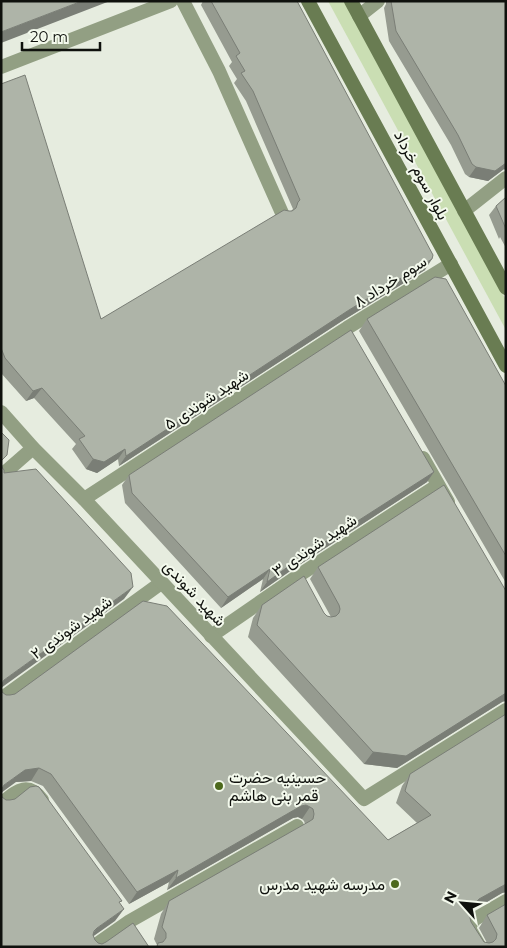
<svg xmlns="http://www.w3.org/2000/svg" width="507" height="948" font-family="Montserrat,Vazirmatn,sans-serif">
  <rect width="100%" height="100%" fill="#e6ecdf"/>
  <path fill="#cadeb3" d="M328,1H344L506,300V330Z"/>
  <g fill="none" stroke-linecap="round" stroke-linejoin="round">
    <path stroke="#929f83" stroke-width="14" d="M183,1L219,71L282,213
      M359,16L378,1
      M1,67L171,1
      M464,211L506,178
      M423,458L448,502
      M1,476L33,448
      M84,499L347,328L451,264
      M211,636L298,576L438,485
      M1,699L161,583
      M1,804C16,792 27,780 42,800
      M93,947L130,921L297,826
      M480,947L470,930V924L475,919L506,901"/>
    <path stroke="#929f83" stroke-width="14" d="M1,412L33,448L84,499L364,799L506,710"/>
    <path stroke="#697c52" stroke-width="14" d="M308,1L506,366
      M351,1L506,288"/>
  </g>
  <path fill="#969b90" d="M203,1H297L425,270L342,321L119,466L118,459L97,473L86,469L72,449L76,444L34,398L26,401L1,373V84L101,319L289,211H291L293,209L246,101L234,83L237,79L229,66L232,62L201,5Z
    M386,1H506V170L504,169L488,181L469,177L465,174L451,145L389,41L384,8L386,4Z
    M506,197V248L500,237L499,239L489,215L496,206Z
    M367,319L506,386V583L359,331Z
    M434,472L427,482L293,569L260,592L263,579L221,608L125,503L122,485L129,475Z
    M318,567L502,702L397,768L364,764L248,637L253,618L262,605L324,613L327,616L331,617L310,579Z
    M143,601L388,840L417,823L396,803L402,786L410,774L506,892L502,893L470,912V918L471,922L484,942L487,943L479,928L487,915L506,947H156L157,945L154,939L161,914L169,901L305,824L304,821L302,819L298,817L293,818L167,890L169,882L129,904L43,786L31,781L16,782L2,692L6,695H10L15,694Z"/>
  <path fill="#7a7e76" d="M82,1H110L1,43V32Z
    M506,163V170L504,169L488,181L469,177L476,167Z
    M432,259L425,270L342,321L119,466L126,456L349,310Z
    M42,388L34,398L26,401L33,391Z
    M125,449L118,459L97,473L86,469L93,459Z
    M434,472L427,482L293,569L260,592L267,582L300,558Z
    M270,569L263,579L221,608L228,597Z
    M133,587L124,599L1,688V684L4,680Z
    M506,693V701L502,702L397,768L364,764L373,752Z
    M39,768L31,781L16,782L1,793V789L4,785L25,770Z
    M306,805L310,807L302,819L298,817L293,818L167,890L176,878L301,806Z
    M178,870L169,882L129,904L137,892Z
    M506,884V892L502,893L470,912L471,908L479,899Z
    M124,909L115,921L88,940L85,943L97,928Z"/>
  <path fill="#aeb4a8" stroke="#7a7e76" d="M1,1H82L1,32Z
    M211,1H297L433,255L432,259L349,310L126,456L125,449L104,462L93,459L79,439L85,436L42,388L33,391L5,358L1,348V84L25,75L101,319L284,210L289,211H292L296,208L298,202L300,200L253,91L241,73L245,71L236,56L240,53Z
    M391,1H506V163L495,171L476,167L472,164L458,135L396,31Z
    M506,197V229L496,206Z
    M435,277L446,279L506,386V556L367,319Z
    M351,330L434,472L300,558L267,582L270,569L228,597L132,493L129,475Z
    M1,432L9,440L7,455L1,461Z
    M1,466L4,470V473L36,469L131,573L133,587L4,680L2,683L1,685Z
    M444,485L506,591V693L406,756L373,752L257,625L262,605L304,576L324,613L327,616L331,617L336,616L339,613L340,609L339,605L318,567Z
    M143,601L167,606L388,840L431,815L405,791L410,774L506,714V884L479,899L471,908L470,918L471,922L484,942L489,943L493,942L496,939L497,934L487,915L506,904V947H157L158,943L163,942L166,938V933L162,927L169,901L310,821L313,819L314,814L313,809L310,807L306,805L301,806L176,878L178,870L137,892L51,774L39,768L25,770L4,785L1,790V688L2,692L6,695H10L15,694Z
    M36,786L39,787L122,901L119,902L124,909L97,928L94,931L93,935L95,940L98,943L102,944L106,942L133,923L149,947H1V794L2,797L6,800H10L15,799L30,787Z"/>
  <g fill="#4c691c" stroke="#f3f9ec" stroke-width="2">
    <circle cx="219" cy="786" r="5"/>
    <circle cx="395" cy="884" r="5"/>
  </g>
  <g text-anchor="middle" stroke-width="4" stroke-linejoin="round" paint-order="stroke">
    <g font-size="16" fill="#0f110d" stroke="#f3f9ec">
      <text transform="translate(422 175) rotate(62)" y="6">بلوار سوم خرداد</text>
      <text transform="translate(390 281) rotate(-32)" y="6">سوم خرداد ۸</text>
      <text transform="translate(206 399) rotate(-33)" y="6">شهید شوندی ۵</text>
      <text transform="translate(314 545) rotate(-34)" y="6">شهید شوندی ۳</text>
      <text transform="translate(195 593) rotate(47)" y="6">شهید شوندی</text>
      <text transform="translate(71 627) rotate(-36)" y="6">شهید شوندی ۲</text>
    </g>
    <g font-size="16" fill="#0f110d" stroke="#f3f9ec" text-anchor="start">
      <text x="229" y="783">حسینیه حضرت<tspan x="229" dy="18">قمر بنی هاشم</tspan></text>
      <text x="385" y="890" text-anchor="end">مدرسه شهید مدرس</text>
    </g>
  </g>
  <rect width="507" height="948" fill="none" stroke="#0f110d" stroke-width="5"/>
  <g transform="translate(462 903) rotate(297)" stroke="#f3f9ec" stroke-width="4" paint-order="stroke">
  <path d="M0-4L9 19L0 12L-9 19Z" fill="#0f110d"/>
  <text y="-8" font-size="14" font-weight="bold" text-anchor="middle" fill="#0f110d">N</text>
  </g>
  <path d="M22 42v8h78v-8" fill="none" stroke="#0f110d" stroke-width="2.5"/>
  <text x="30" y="42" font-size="15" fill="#0f110d" stroke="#f3f9ec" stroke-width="4" paint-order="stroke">20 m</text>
</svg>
